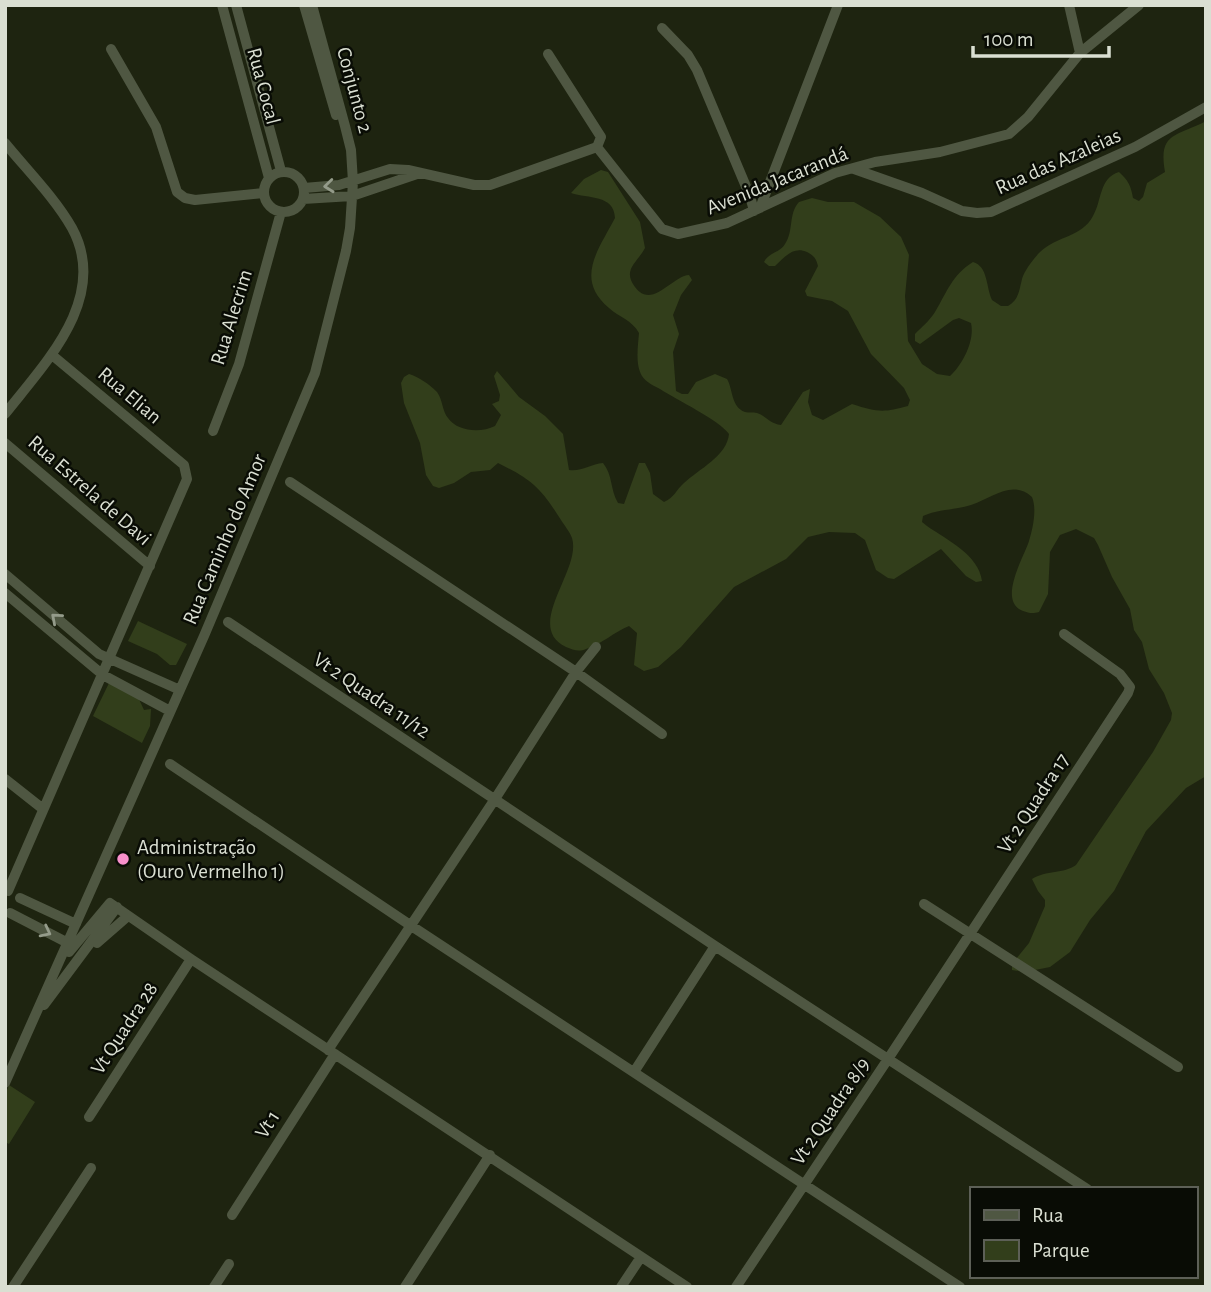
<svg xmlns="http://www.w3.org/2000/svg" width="1211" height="1292" font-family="'Alegreya Sans',sans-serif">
  <rect width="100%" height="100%" fill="#1e2410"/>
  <path fill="#323e1b" d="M1206,121V776L1186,788L1146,831L1114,891L1090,920L1070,952L1050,967L1025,972L1012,970V964L1029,943L1045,906V900L1038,891L1032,879C1046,870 1064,874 1076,865L1153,752L1171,720L1172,713L1164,693L1149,669L1142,642L1134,630L1130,609L1112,577L1098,545L1094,538L1076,529L1060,535L1050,552L1048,594L1039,612C1032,614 1029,613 1023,611C997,601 1024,557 1029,541C1033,528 1037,509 1032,497C1012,479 992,498 971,505C955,510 939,509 923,516L922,522L927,526C947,540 979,555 982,581L976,582L966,576L941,549L894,579L888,578L876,570L865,540L855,533L829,532L808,537L786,559L734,587L681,647L658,667L644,671L634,665L637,633L629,626C614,632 602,644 586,649C579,652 573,650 566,647C523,626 582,570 572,538C570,532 564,525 561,520C540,487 532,480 498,463L490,470L471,472L454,483L439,488L433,486L426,475L420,443L404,403L401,383L404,377L409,374C419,377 429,384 437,392C443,400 442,411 448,418C458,432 481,433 495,426L501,415L492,404L499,401L500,395L494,376L497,371L519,397L545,416L563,434L569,470C581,472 591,464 603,463C613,475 610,490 618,503L624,504L639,463H645L650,473L653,494L664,502C674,498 676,490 684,483C699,469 727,456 729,434C719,420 677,400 660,389C654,386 646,382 642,376C635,364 638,346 639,333C632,320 619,317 609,308C574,279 599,249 615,218C614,194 588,199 571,193L584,179L601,170L608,172L640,222L645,248C637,263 622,270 635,287C652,310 672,276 689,275L692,280L681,295L673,315L679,334L673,352L676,391L682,394H688L696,382L715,374L727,379C733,389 731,407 745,412C749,413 753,412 757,413C766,416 770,424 781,425L803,392L810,389L808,402L812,415L823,420L852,404C877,412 883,413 908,406L910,400L904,388L871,354L848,311L832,301L807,296L805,291L818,266C816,258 814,256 807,252C793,246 785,257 775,266H769L764,262C769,252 780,253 785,244C794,231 788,214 799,202L812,198L828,202H854L880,217L901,237L909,255L905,296L908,341L922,364L937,374L950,376C963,364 975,340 971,323L959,318L953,320L920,344L915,341V334C922,327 930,320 935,312C947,292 952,275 973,262C988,266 986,287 992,300L1001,306H1008C1019,299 1019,291 1022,279C1024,271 1034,258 1040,252C1057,236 1082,237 1093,216C1102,201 1099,178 1119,172C1128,180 1131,186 1133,198L1139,201L1143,197L1147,183L1165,172C1158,132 1176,137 1206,121Z
    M138,621L187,644L176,665H170L157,654L128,641Z
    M109,683L138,697L144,710L151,709L150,726L142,743L93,716Z
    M9,1085L35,1102L9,1144L5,1142V1095Z"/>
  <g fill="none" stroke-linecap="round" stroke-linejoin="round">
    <path stroke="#4f5742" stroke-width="10" d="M222,5L269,178
      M236,5L281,171
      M304,5L336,115
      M1069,5L1080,53
      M662,28L688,55L697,70L750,196L754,211
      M111,49L156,127L177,192L185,198L195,200L263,193
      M548,54L601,137L597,147
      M5,143C27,170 55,198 72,228C110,298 45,363 5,414
      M597,147L662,229L678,234L727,223L835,173L875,162L940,152L1009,134L1028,117L1080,53L1139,5
      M854,169L922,193L962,211L977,213L991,212L1135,147L1206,107
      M264 192a20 20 0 1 1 40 0a20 20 0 1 1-40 0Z
      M304,188L339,185L390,169L408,170L474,185H490L597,147
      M303,199L352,196L420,173
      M760,208L838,5
      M213,431L239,364L281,212
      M5,443L150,566
      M290,482L576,672L662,734
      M5,574L99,654L180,690
      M5,593L103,675L170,711
      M228,622L715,946L1087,1189
      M170,764L410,925L960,1287
      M5,779L43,809
      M8,891L187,479L184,465L52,355
      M20,898L76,924
      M924,904L1178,1067
      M10,913L68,943
      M97,943L128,916
      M69,952L110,903L191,959L687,1287
      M44,1005L117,907
      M328,1050L495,799L576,672L596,647
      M634,1072L715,946
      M5,1083L204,636L315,373L346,251L350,228L353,182L351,150L345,126L312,5
      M89,1117L191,959
      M232,1215L335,1054
      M13,1287L91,1168
      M214,1287L229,1264
      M405,1287L490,1155
      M621,1287L641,1257
      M736,1287L888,1059L1128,693L1130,687L1120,674L1064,634"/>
  </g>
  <defs><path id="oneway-chevron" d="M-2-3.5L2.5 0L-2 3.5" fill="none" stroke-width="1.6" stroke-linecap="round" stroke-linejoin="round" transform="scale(1.75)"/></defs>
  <g stroke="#949b8a">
    <use href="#oneway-chevron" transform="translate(329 186) rotate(174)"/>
    <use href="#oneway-chevron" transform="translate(56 618) rotate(-139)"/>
    <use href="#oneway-chevron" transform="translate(46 932) rotate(27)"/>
  </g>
  <circle fill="#f890cb" stroke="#090c05" stroke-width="2.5" cx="123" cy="859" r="7"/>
  <g text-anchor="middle" stroke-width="5" stroke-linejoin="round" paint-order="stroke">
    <g font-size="21" fill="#dadfd2" stroke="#090c05">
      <text transform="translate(264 86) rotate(75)" y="7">Rua Cocal</text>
      <text transform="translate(355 90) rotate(75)" y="7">Conjunto 2</text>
      <text transform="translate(1058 161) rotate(-24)" y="7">Rua das Azaleias</text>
      <text transform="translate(777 180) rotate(-22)" y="7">Avenida Jacarandá</text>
      <text transform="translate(231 317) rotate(-73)" y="7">Rua Alecrim</text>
      <text transform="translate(130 395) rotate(40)" y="7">Rua Elian</text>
      <text transform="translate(90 490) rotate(41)" y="7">Rua Estrela de Davi</text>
      <text transform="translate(224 539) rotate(-67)" y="7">Rua Caminho do Amor</text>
      <text transform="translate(372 695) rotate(34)" y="7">Vt 2 Quadra 11/12</text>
      <text transform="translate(1033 803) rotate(-57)" y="7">Vt 2 Quadra 17</text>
      <text transform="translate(124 1028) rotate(-57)" y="7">Vt Quadra 28</text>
      <text transform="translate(830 1111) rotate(-56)" y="7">Vt 2 Quadra 8/9</text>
      <text transform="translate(267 1124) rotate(-58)" y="7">Vt 1</text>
    </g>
    <g font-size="21" fill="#dadfd2" stroke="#090c05" text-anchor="start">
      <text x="137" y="854">Administração<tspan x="137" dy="24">(Ouro Vermelho 1)</tspan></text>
    </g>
  </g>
  <rect width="1211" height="1292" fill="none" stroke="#dadfd2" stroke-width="14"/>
  <rect x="970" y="1187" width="228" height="91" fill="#090c05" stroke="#5d6057" stroke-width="2"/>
  <rect x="984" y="1210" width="35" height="10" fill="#4f5742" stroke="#5d6057" stroke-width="2"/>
  <text x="1032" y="1222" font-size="21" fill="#dadfd2">Rua</text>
  <rect x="984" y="1240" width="35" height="21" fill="#323e1b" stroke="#5d6057" stroke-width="2"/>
  <text x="1032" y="1257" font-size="21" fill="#dadfd2">Parque</text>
  <path d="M973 46v10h136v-10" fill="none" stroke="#dadfd2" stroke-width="3.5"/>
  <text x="984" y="46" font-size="21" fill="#dadfd2" stroke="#090c05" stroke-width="5" paint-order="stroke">100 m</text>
</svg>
